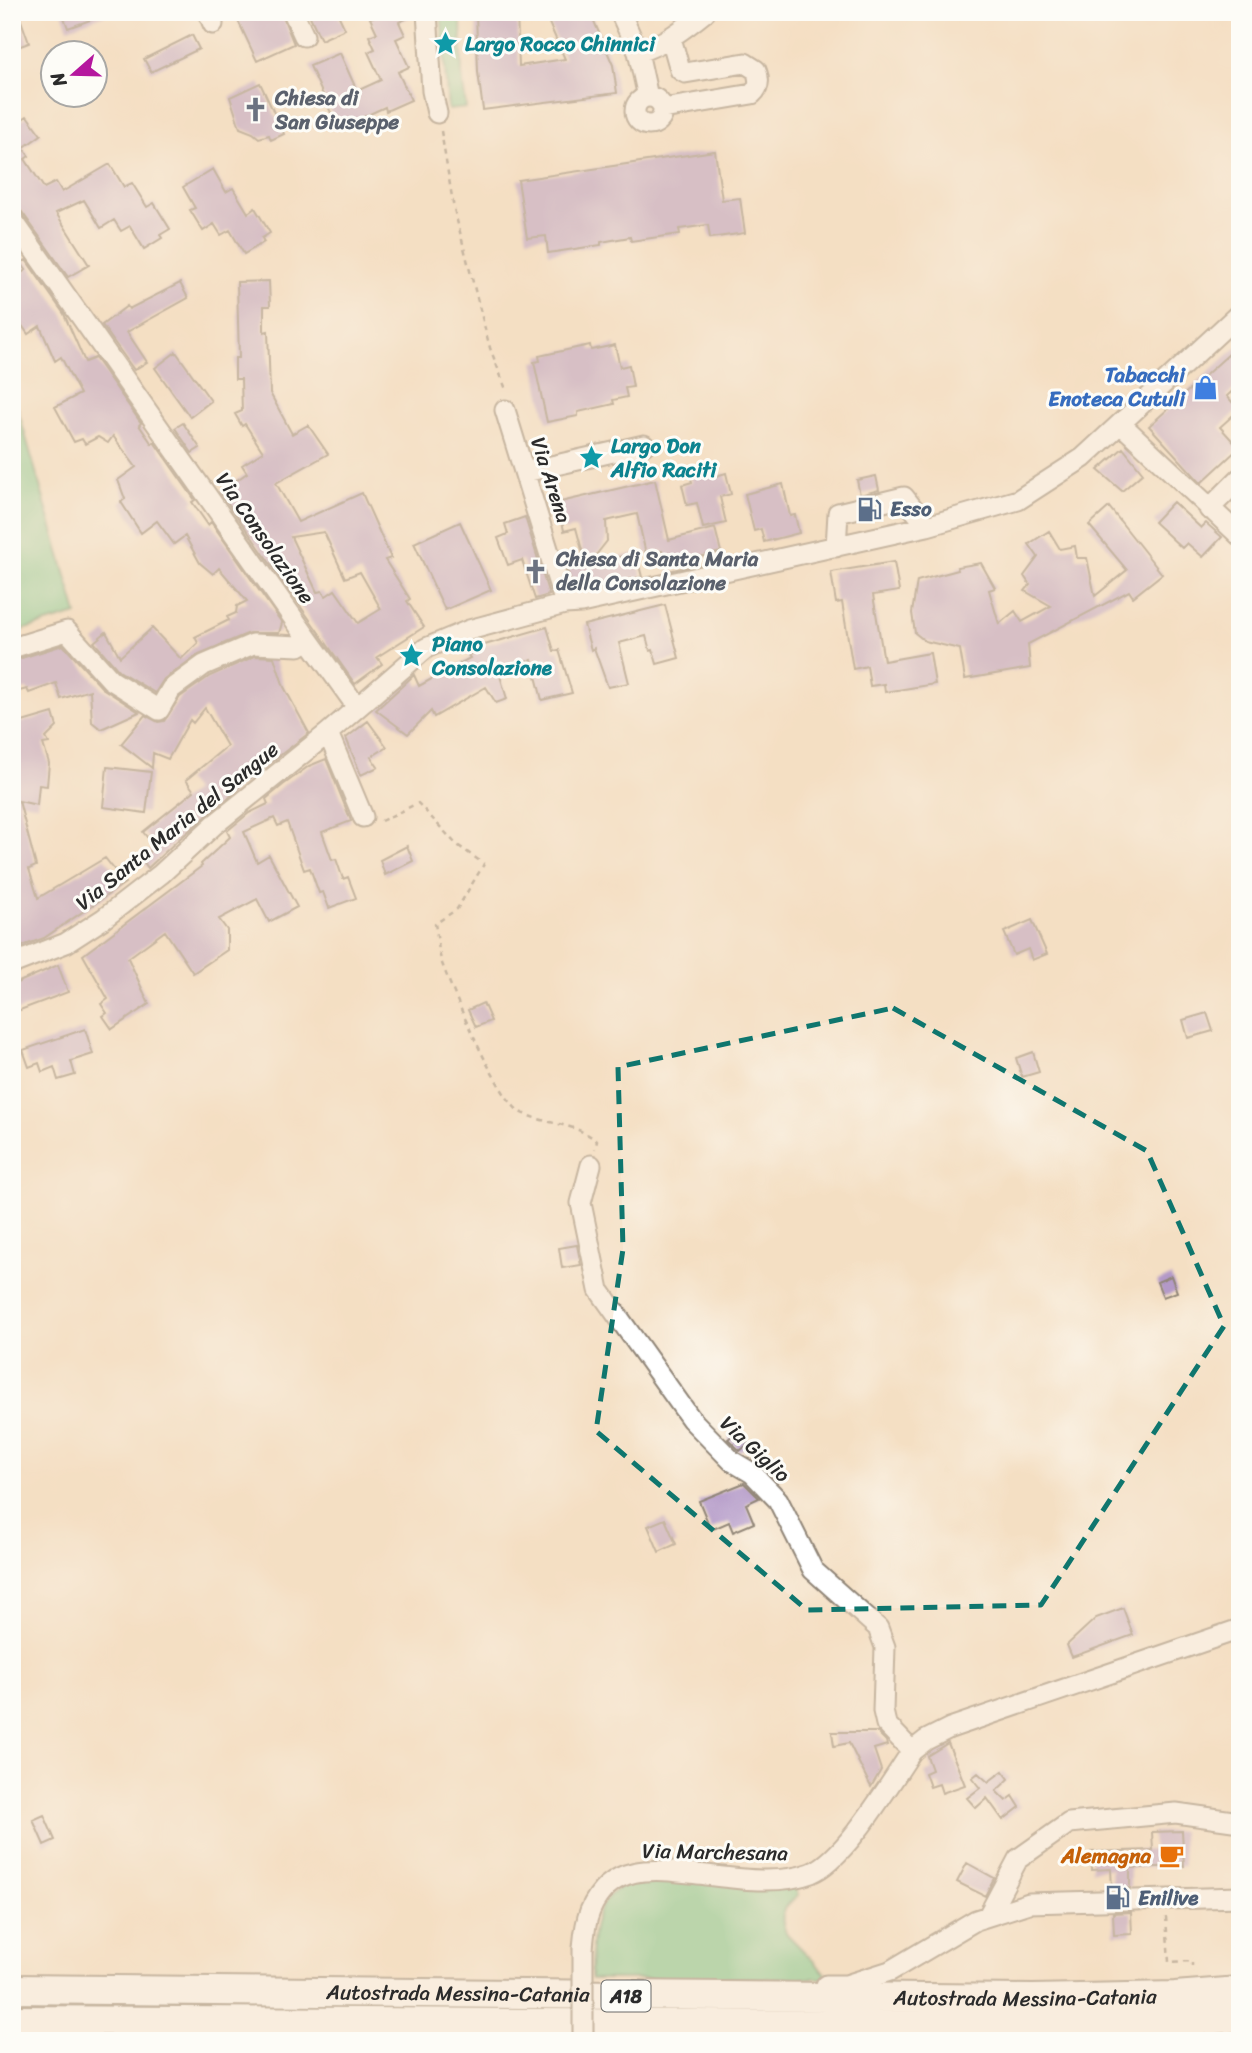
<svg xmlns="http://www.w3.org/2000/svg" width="1252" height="2053" font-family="Sriracha,sans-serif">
  <rect width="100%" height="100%" fill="#fdfcf7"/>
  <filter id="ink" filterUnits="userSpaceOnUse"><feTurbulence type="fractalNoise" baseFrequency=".0143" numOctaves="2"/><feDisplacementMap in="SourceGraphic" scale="14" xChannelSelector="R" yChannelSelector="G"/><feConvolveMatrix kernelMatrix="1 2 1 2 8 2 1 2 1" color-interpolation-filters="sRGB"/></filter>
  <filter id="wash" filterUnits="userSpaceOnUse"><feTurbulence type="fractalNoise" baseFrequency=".00686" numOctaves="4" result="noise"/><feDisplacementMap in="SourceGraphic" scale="28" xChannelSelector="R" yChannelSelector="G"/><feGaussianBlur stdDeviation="1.57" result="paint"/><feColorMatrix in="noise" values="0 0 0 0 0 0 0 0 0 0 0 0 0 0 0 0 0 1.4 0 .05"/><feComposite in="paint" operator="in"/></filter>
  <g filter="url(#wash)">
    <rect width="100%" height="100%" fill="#f4dfc3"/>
    <path fill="#76cb8f" stroke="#507b5d" stroke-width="2" d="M441,12H461L462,75L466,108L448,110Z
      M12,389L77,614L12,633Z
      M646,1878L795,1886L798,1895C783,1907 778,1917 787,1934L830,1978L591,1979C592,1948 588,1906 620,1887C627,1883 638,1881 646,1878Z"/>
    <g id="blocks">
      <path fill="#b399c8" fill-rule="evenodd" d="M12,12H18L29,43L12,49Z
        M62,12H107V14L68,28Z
        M234,12H281L294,44L257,61Z
        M308,12H337L345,29L321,40Z
        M371,12H415V15L399,22L405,35L396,39L409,67L398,72L411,100L386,111L385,107L348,124L346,120L336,124L310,66L340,53L357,91L381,80L368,52L375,49L369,36L377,33L370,18L373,17Z
        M476,12H517L519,66L565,59L544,12H590L613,65L617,93L483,110L478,72Z
        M192,35L199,49L151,72L144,59Z
        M260,83L284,134L271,140L269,135L259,138L253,133L240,128L230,97Z
        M27,116L41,135L23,148L29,156L25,159L44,188L56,182L62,192L110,164L124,187L132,183L147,207L154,203L170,229L160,235L162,238L144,249L130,226L121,231L114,220L101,228L84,200L56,213L89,265L68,277L22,212L12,204V126Z
        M715,151L722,200L740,198L745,233L710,238L708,225L679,229L680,234L631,241L630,237L601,242V245L548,253L546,236L527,238L518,180Z
        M213,169L226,192L233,188L248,213L255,208L270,233L262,238L264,242L244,254L230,230L221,235L214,224L203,231L190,210L195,208L183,187Z
        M26,260L64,314L85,362L95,358L141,423L139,425L152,444L154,442L195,500L192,502L208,525L211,522L282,623L279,633H249L199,654L164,679L155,693L119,671L94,642L106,632L120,657L152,628L181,659L198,643L195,637L229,620L227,617L236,613L237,606L247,601L219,568L213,574L200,563L185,536L174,544L157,521L141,533L121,502L125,499L118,480L136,467L113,436L108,443L98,437L85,444L82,439L74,442L55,407L80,394L61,357L55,361L40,326L28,334L12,311V279L26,270L21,263Z
        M269,281L270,306H264V332L268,331L270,393L292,434L308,425L328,454L276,483L298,522L362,493L391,558L385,560L410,599L407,601L424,627L377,657L382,664L355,684L220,492L247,473L242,465L263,452L245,424L242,426L235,414L242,411L241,379H235V358H239L237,282ZM324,532L345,578L360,572L381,609L358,623L335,590L326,596L322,591L317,592L291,537Z
        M180,283L188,298L127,332L147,362L134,370L102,325L127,306L129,309Z
        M1240,344V384L1227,396L1239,410L1220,427L1239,448L1201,483L1149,426Z
        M590,345L591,350L615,345L620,367L629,365L633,387L625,388L627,397L613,400L614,404L578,412V416L547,422L534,362L540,361L539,356Z
        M176,352L211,401L190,417L155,368Z
        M183,423L200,448L192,453L175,428Z
        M1123,448L1143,473L1122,491L1098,470Z
        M714,465L716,476L726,473L731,494L720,497L726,523L703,528L697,503L687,505L682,485L692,482L689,471Z
        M876,476L879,490L860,495L857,480Z
        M655,480L669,540L715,528L721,552L695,558L697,565L668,571L662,551L646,554L637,514L606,521L607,541L589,564L636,553L642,577L574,591L565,564L569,567L585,561L576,528L564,531L562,521L556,523L552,504Z
        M783,484L790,516L795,515L799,533L764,542L761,529L754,531L745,494Z
        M1173,502L1201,528L1206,523L1222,537L1203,557L1187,543L1182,548L1154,522Z
        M1109,507L1162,574L1133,597L1129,591L1028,644L1030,668L965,679L960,649L925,641L915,633L912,613L917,581L958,570L957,567L981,563L995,588L989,590L999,624L1015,611L1022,622L1051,606L1025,591L1030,585L1024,576L1038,557L1029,544L1049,531L1060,549L1075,546L1077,558H1087L1095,596L1127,570L1089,525Z
        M525,517L549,595L535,599L522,560L508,565L498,538L508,534L505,524Z
        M460,522L491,590L445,610L414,543Z
        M894,562L899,591L873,595L884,661L930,653L935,684L885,692L884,684L870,686L867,666L853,669L842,602L836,603L831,572Z
        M665,605L679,658L657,664L653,650L650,651L646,636L619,643L629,683L608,687L594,648L591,650L584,625Z
        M547,627L554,651L559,650L572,693L542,700L532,660L498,669L507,699L496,703L486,687L434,717L431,711L408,734L376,710L414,675L419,686L470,658L468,655L482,650L481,646Z
        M63,645L102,688L139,712L101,729L92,722L90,690L61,699L56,683L29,693L27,689L12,693V661Z
        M255,656L274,657L284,687L309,733L231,793L232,795L178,840L148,868L141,858L155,847L143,832L194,791L186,780L227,746L205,708L193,723L190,720L168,759L153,753L152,768L121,744L145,715L158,722L164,721L180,697L210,676Z
        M53,713L57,727L46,738L49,743L43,744L49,763L47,786L39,785L37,805L19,801L36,866L29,869L38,898L105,858L125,883L44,938L12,950V725Z
        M368,721L387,747L371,757L378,767L361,775L346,738Z
        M326,759L351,821L322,832L332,860L336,859L343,879L348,877L356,898L329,908L323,892L319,893L310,868L304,870L287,822L278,826L274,818L244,832L257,862L269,855L297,907L269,922L257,899L219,919L227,930V950L193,973L165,931L128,958L149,1004L112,1029L103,1016L107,1013L101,1004L108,999L83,955L202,866L201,864L230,837L227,831L249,813L268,804L266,799L283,785L309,766Z
        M107,767L151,772L146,813L103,807Z
        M407,846L413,861L385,875L380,860Z
        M1032,920L1047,954L1032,960L1028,949L1014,955L1004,932Z
        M58,965L68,992L12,1013V985Z
        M483,1003L491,1021L476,1027L468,1010Z
        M1207,1013L1213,1031L1188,1038L1183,1020Z
        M85,1029L93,1054L71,1061L75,1075L58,1080L54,1067L42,1072L39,1063L29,1067L23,1050Z
        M1033,1052L1039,1072L1022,1077L1016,1058Z
        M577,1245L581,1265L562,1268L559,1248Z
        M1171,1276L1177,1292L1163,1297L1157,1282Z
        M738,1431L749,1443L740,1451L728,1439Z
        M744,1483L759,1498L746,1504L754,1523L733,1532L729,1522L711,1530L699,1501Z
        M665,1519L676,1544L659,1552L648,1526Z
        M1123,1608L1133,1635L1072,1657L1067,1645L1096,1618Z
        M832,1732H877L886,1741L887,1745L874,1749L881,1770L871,1787L849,1743L834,1746Z
        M948,1743L965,1785L942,1793L939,1784L930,1787L925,1773L932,1770L927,1756Z
        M1003,1771L1009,1779L996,1791L1006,1801L1013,1796L1020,1807L1003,1820L987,1798L976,1808L967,1798L980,1788L972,1778L978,1773L988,1782Z
        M44,1815L55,1840L44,1845L33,1820Z
        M1182,1831L1184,1866L1130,1868V1888H1112L1111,1869L1092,1870L1091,1852L1153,1850L1152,1832Z
        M967,1863L994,1878L985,1896L957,1882Z
        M1131,1912L1132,1934L1114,1935L1113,1913Z"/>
    </g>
  </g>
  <g filter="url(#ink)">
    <use href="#blocks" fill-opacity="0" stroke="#908577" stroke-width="2"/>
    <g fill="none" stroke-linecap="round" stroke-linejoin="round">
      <defs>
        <path id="minor" d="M208,12L213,24
          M293,12L304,36
          M427,12L432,91L437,113
          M620,12L638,52C664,44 684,29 705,12
          M638,52L648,97
          M635 111a14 14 0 1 1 28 0a14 14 0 1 1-28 0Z
          M663,109L752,94C760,87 760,80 756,70L745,63L685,73L680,70L671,38
          M12,219L308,639L299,646L253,644L204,665L171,689L159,710L111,680L67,631L12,648
          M505,410L565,604
          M1122,425L1240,536
          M525,472L644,445
          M1209,509L1240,478
          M836,547L838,513L904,497L927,526
          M308,639L357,707
          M328,733L363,817
          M12,964L66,943L103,919L161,874L214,825L328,733L426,648L469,630L565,604L581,603L927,526L1018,500L1083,458L1240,313
          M591,1165L581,1203L599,1290L691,1419L732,1461L752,1473L778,1500L813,1570L878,1628L885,1647L883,1711L886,1724L912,1751
          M988,1916L1018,1859L1069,1823L1176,1813L1240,1822
          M583,1948C584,1936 585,1923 590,1911C612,1859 661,1870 706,1875C739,1879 779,1885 811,1873C845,1860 890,1783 912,1751L926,1740L950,1728L1240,1629
          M826,1985H846L890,1971L976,1920L1029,1903L1240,1897
          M817,2035L855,2041"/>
        <g id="highway">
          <path id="s1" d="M12,1989L1033,1999L1175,1996L1240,1991"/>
          <path d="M12,2020L1038,2026L1176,2022L1240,2017"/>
        </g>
      </defs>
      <use href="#minor" stroke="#908577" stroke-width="23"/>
      <use href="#highway" stroke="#908577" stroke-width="32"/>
      <path stroke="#908577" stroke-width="2.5" stroke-dasharray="5 5" stroke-linecap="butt" d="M441,131L454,209L490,348L507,392
        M381,821L418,803L456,844L484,864L457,909L435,924C438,938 438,953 443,966C453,993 500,1103 522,1113C547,1125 574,1122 597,1141L595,1149
        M1166,1917L1169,1962L1192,1961V1966"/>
      <use href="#minor" stroke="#fff" stroke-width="19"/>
      <use href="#highway" stroke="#fff" stroke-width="28"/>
      <defs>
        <path id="minor-bridge" d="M583,1948V2041"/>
      </defs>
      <use href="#minor-bridge" stroke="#908577" stroke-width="23" stroke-linecap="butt"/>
      <use href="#minor-bridge" stroke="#fff" stroke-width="19"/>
    </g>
  </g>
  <path d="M0 0H1252V2053H0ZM893,1008L1147,1151L1224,1326L1041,1605L807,1610L596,1431L623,1249L618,1067Z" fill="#f4dfc3" fill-opacity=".55" fill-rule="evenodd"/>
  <path fill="none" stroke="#0f766e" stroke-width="5" stroke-dasharray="14 9" stroke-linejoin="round" d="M893,1008L1147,1151L1224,1326L1041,1605L807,1610L596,1431L623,1249L618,1067Z"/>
  <defs>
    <symbol id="sight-bare" viewBox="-9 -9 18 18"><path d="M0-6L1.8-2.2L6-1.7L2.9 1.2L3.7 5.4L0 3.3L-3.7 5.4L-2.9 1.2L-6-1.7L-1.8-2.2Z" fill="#0f9aa8" stroke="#fdfcf7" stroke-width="2.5" paint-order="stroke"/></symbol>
    <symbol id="church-bare" viewBox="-9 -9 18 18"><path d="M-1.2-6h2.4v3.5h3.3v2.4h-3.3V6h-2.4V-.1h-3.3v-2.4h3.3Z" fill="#6b7280" stroke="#fdfcf7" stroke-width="2.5" paint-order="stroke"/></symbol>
    <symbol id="shop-bare" viewBox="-9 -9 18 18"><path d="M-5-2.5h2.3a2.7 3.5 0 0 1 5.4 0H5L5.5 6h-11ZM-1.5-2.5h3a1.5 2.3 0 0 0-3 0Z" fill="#3f7fe0" stroke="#fdfcf7" stroke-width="2.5" paint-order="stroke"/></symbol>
    <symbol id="fuel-bare" viewBox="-9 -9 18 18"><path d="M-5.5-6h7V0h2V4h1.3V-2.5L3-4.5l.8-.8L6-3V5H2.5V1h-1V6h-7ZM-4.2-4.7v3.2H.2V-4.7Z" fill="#5c6f8a" stroke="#fdfcf7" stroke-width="2.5" paint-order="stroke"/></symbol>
    <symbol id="cafe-bare" viewBox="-9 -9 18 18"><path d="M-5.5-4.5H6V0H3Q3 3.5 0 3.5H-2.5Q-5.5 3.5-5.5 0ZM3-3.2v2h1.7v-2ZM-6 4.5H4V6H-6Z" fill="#e8710a" stroke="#fdfcf7" stroke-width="2.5" paint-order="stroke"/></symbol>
  </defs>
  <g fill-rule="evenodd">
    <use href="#sight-bare" x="428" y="26" width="35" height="35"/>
    <use href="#church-bare" x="238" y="92" width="35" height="35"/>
    <use href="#shop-bare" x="1188" y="370" width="35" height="35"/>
    <use href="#sight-bare" x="574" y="440" width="35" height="35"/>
    <use href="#fuel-bare" x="852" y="492" width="35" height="35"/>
    <use href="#church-bare" x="518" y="554" width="35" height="35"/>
    <use href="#sight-bare" x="394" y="638" width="35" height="35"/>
    <use href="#cafe-bare" x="1154" y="1838" width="35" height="35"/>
    <use href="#fuel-bare" x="1100" y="1880" width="35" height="35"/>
  </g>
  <g text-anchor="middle" stroke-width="6" stroke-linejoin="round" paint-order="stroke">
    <rect fill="#fdfcf7" stroke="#6a6a68" stroke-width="2" x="601.5" y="1980.5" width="49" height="31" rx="5"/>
    <g font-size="19" font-weight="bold" fill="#2b2b2b">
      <text x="626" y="2003">A18</text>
    </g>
    <g font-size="21" font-weight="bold" fill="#0d838f" stroke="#fdfcf7" text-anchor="start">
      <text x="465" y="51">Largo Rocco Chinnici</text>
      <text x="611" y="453">Largo Don<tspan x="611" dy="24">Alfio Raciti</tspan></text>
      <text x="432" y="651">Piano<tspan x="432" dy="24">Consolazione</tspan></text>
    </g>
    <g font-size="21" font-weight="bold" fill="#5b616d" stroke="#fdfcf7" text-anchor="start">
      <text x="275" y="105">Chiesa di<tspan x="275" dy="24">San Giuseppe</tspan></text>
      <text x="556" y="566">Chiesa di Santa Maria<tspan x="556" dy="24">della Consolazione</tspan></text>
    </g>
    <g font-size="21" font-weight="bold" fill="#366cbe" stroke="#fdfcf7" text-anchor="end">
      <text x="1185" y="382">Tabacchi<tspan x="1185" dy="24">Enoteca Cutuli</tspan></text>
    </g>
    <g font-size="21" fill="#2b2b2b" stroke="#fdfcf7">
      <text transform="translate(551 480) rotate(72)" y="7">Via Arena</text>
      <text transform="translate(265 538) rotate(55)" y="7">Via Consolazione</text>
      <text transform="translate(177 826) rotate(-39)" y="7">Via Santa Maria del Sangue</text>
      <text transform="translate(755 1449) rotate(43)" y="7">Via Giglio</text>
      <text transform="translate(715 1852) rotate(1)" y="7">Via Marchesana</text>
      <text dy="7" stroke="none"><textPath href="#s1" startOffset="446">Autostrada Messina-Catania</textPath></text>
      <text dy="7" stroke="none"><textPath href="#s1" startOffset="1013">Autostrada Messina-Catania</textPath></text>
    </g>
    <g font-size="21" font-weight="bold" fill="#4e5e75" stroke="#fdfcf7" text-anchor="start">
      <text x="890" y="516">Esso</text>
      <text x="1138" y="1905">Enilive</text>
    </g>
    <g font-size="21" font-weight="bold" fill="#c56008" stroke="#fdfcf7" text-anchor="end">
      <text x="1151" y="1863">Alemagna</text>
    </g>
  </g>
  <rect width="1252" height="2053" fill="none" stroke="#fdfcf7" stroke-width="42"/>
  <g transform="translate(74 74) rotate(250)"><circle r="33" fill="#fdfcf7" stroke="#a9a8a5" stroke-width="2"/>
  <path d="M0-5L12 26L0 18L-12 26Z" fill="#b5179e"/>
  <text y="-10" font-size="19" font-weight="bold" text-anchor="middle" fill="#2b2b2b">N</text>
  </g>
</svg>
